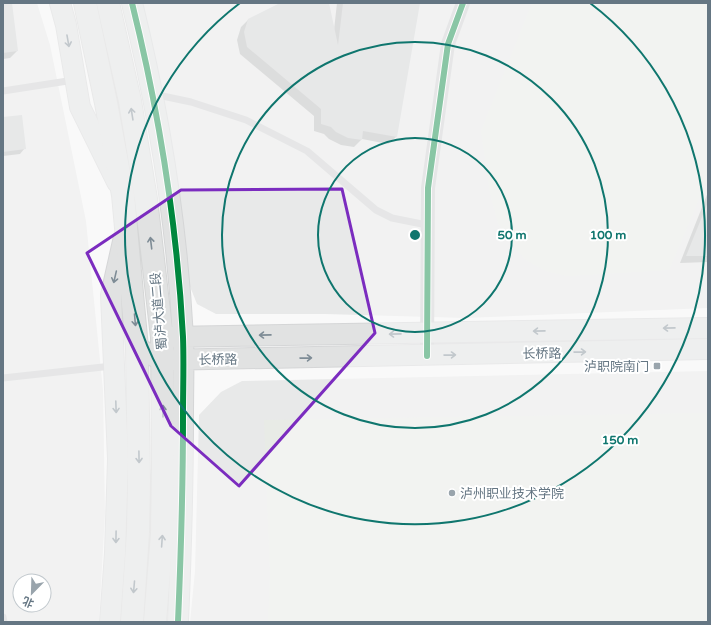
<svg xmlns="http://www.w3.org/2000/svg" width="711" height="625" font-family="'Varela Round','Noto Sans SC',sans-serif">
  <rect width="100%" height="100%" fill="#f9f9f9"/>
  <path fill="#e8e9e9" fill-rule="evenodd" d="M3,3H37L50,45L86,221L103,390L105,513L99,622H3ZM20,581H44V605H20Z
    M142,3H708V308L465,318L325,314H216L197,304L187,279L178,198L159,75Z
    M708,371V622H190L195,571L199,415L221,392L242,381Z"/>
  <path fill="#e8ebe6" d="M532,3H708V178L669,270L567,276L546,271L526,260L513,246L498,223L490,193L481,131Z
    M708,413V622H268L270,575L264,420Z"/>
  <path fill="#0003" d="M3,3H11L17,51L10,58L3,59Z
    M282,3H328L334,30L337,3H419L396,137L388,144L362,139L354,147L341,145L329,139L324,134L314,131V116L240,54L237,40L241,27L248,20Z
    M3,118L25,148L20,154L3,156Z
    M708,192V262L680,263Z"/>
  <path fill="#d0d2d3" d="M3,3H12L18,51L3,53Z
    M280,3H329L338,45L343,3H420L397,137L363,131L362,140L348,138L336,132L331,127L321,124V109L247,47L244,32L248,19Z
    M22,115L26,149L3,152V117Z
    M708,202V256H686Z"/>
  <g fill="none" stroke-linecap="round" stroke-linejoin="round">
    <defs>
      <path id="secondary" d="M60,3L66,25L80,107L117,182
        M132,3C159,112 177,225 183,337C184,363 183,389 183,415C183,484 181,553 178,622
        M170,337L708,328
        M137,348L162,360L708,349
        M110,622L115,553L118,459L111,295L124,237"/>
      <path id="highway" d="M85,3L106,103L123,195L137,348L139,482L138,532L132,622
        M108,3L130,101L146,199L162,337L163,468L162,534L155,622"/>
    </defs>
    <use href="#secondary" stroke="#d5d6d7" stroke-width="22"/>
    <use href="#highway" stroke="#d5d6d6" stroke-width="24"/>
    <path stroke="#cecfd0" stroke-width="7" d="M3,91L74,80
      M153,94L191,102L246,120L307,151L376,210L392,218L427,225
      M3,378L112,366
      M3,617L4,622"/>
    <path stroke="#cecfd0" stroke-width="14" d="M427,356L428,188L448,44L463,3"/>
    <use href="#secondary" stroke="#e1e2e2" stroke-width="20"/>
    <use href="#highway" stroke="#e1e2e2" stroke-width="22"/>
    <defs>
      <path id="cycleway" d="M132,3C159,112 177,225 183,337C184,363 183,389 183,415C183,484 181,553 178,622
        M427,356L428,188L448,44L463,3"/>
    </defs>
    <use href="#cycleway" stroke="#fff" stroke-width="8"/>
    <use href="#cycleway" stroke="#00873e" stroke-width="6"/>
  </g>
  <defs><path id="oneway-shaft" d="M-6 0H5M1.5-3L5.5 0L1.5 3" fill="none" stroke-width="1.6" stroke-linecap="round" stroke-linejoin="round"/></defs>
  <g stroke="#7e8c96">
    <use href="#oneway-shaft" transform="translate(68 41) rotate(80)"/>
    <use href="#oneway-shaft" transform="translate(132 114) rotate(-99)"/>
    <use href="#oneway-shaft" transform="translate(151 243) rotate(-97)"/>
    <use href="#oneway-shaft" transform="translate(115 277) rotate(103)"/>
    <use href="#oneway-shaft" transform="translate(135 320) rotate(85)"/>
    <use href="#oneway-shaft" transform="translate(669 328) rotate(179)"/>
    <use href="#oneway-shaft" transform="translate(539 331) rotate(179)"/>
    <use href="#oneway-shaft" transform="translate(395 334) rotate(179)"/>
    <use href="#oneway-shaft" transform="translate(265 335) rotate(179)"/>
    <use href="#oneway-shaft" transform="translate(580 352) rotate(-1)"/>
    <use href="#oneway-shaft" transform="translate(450 355) rotate(-1)"/>
    <use href="#oneway-shaft" transform="translate(306 358) rotate(-1)"/>
    <use href="#oneway-shaft" transform="translate(116 407) rotate(88)"/>
    <use href="#oneway-shaft" transform="translate(163 411) rotate(-90)"/>
    <use href="#oneway-shaft" transform="translate(139 457) rotate(89)"/>
    <use href="#oneway-shaft" transform="translate(116 537) rotate(91)"/>
    <use href="#oneway-shaft" transform="translate(162 541) rotate(-86)"/>
    <use href="#oneway-shaft" transform="translate(134 587) rotate(95)"/>
  </g>
  <path d="M0 0H711V625H0ZM342,189L375,333L239,486L171,426L87,253L181,190Z" fill="#f9f9f9" fill-opacity=".55" fill-rule="evenodd"/>
  <path fill="none" stroke="#7b2cbf" stroke-width="3" stroke-linejoin="round" d="M342,189L375,333L239,486L171,426L87,253L181,190Z"/>
  <g fill="none" stroke="#0f766e" stroke-width="2">
    <circle cx="415" cy="235" r="97"/>
    <circle cx="415" cy="235" r="193"/>
    <path d="M590 3A290 290 0 1 1 240 3"/>
  </g>
  <g fill="#99a4ac" stroke="#fff" stroke-width="1.5">
    <rect x="653" y="362" width="8" height="8" rx="2"/>
    <circle cx="452" cy="493" r="4"/>
  </g>
  <g text-anchor="middle" stroke-width="4" stroke-linejoin="round" paint-order="stroke">
    <g font-size="13" fill="#657683" stroke="#fff">
      <text transform="translate(158 311) rotate(-95)" y="5">蜀泸大道二段</text>
      <text transform="translate(542 353) rotate(-1)" y="5">长桥路</text>
      <text transform="translate(218 359) rotate(-1)" y="5">长桥路</text>
    </g>
    <g font-size="13" fill="#657683" stroke="#fff" text-anchor="end">
      <text x="649" y="371">泸职院南门</text>
      <text x="460" y="498" text-anchor="start">泸州职业技术学院</text>
    </g>
  </g>
  <circle cx="415" cy="235" r="6" fill="#0f766e" stroke="#fff" stroke-width="2"/>
  <g font-size="12" text-anchor="middle" font-weight="bold" fill="#0f766e" stroke="#fff" stroke-width="4" stroke-linejoin="round" paint-order="stroke">
    <text x="512" y="239">50 m</text>
    <text x="608" y="239">100 m</text>
    <text x="620" y="444">150 m</text>
  </g>
  <rect width="711" height="625" fill="none" stroke="#657683" stroke-width="8"/>
  <g transform="translate(32 593) rotate(203)"><circle r="19" fill="#ffffff" stroke="#c1c8cd"/>
  <path d="M0-3L7 15L0 10L-7 15Z" fill="#99a4ac"/>
  <text y="-6" font-size="11" font-weight="bold" text-anchor="middle" fill="#657683">北</text>
  </g>
</svg>
